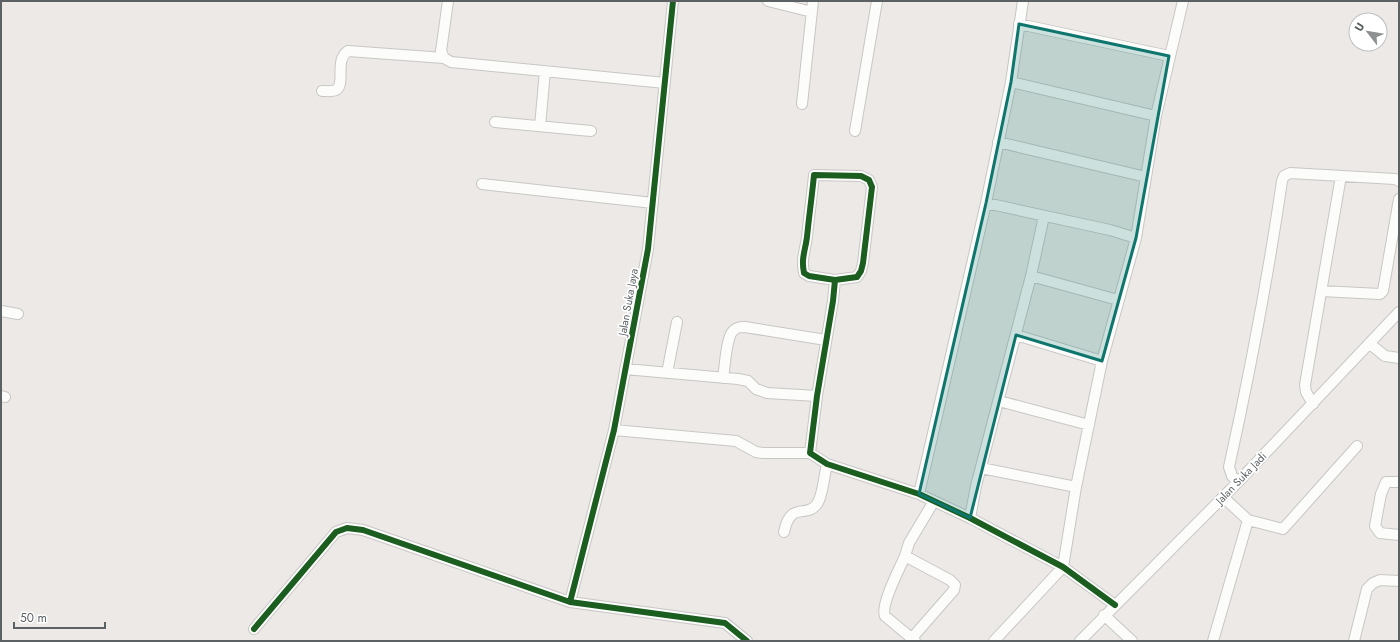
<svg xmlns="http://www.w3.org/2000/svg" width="1400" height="642" font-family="Jost,sans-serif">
  <rect width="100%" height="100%" fill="#ece9e6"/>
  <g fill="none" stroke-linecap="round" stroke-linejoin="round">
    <defs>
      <path id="minor" d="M448,1L441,51L444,58L451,62L665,83
        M768,1L812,12
        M1019,24L1169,56
        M1011,82L1156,116
        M322,91C326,91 332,92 336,90C346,84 334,60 348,51L444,58
        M802,104L813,1
        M495,122L591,131
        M540,126L545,71
        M855,131L877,1
        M998,142L1146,177
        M482,184L653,203
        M986,203L1110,230L1136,238L1156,116L1183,1
        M1031,276L1118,300
        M835,280L857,277L861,271L863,263L872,187L869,180L861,176L814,175C812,196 809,216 807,237C805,252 801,258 804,273L809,276L835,280L833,301L817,396L810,453L827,464L919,494L970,518L1063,567L1115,605
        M1321,291L1380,294L1383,291L1399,199
        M1,311L18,314
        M1016,335L1102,361
        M1370,344L1385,356L1399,358
        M625,369L738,379L748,381L756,389L767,393L817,396
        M667,373L677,322
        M723,378C725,367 726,338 733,331C737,327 740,327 745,327L826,340
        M1,396L5,397
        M999,401L1089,425
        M1313,404L1306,392L1305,385L1341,176
        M614,430L736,441L756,452L763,453H810
        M981,468L1076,487
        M1238,482L1232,476L1229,467C1250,372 1268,277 1282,181L1284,176L1290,173L1395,179L1399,181
        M1399,482H1386L1381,494L1375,526L1380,533L1399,535
        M919,494L986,203L1011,82L1023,1
        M1223,497L1248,520L1283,529L1357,446
        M970,518L976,486L1031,276L1044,216
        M784,532C791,500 806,519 817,504C823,496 824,475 827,464
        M905,556C900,568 880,605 885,616L915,641
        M570,602L614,430L648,249L673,1
        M1104,615L1132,641
        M254,629L336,532L347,528L363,530L570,602L725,623L747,641
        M912,638L954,590L955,585L950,580L905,556L909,543L934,501
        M994,641L1063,567L1076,487L1102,361L1136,238
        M1080,641L1238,482L1399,312
        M1213,641L1248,520
        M1354,641L1367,589L1373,583L1380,580L1399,581"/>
    </defs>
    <use href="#minor" stroke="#c8c7c6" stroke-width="12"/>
    <use href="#minor" stroke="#fcfcfb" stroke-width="10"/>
    <defs>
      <path id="cycleway" d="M835,280L857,277L861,271L863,263L872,187L869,180L861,176L814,175C812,196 809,216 807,237C805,252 801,258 804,273L809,276L835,280L833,301L817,396L810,453L827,464L919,494L970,518L1063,567L1115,605
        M570,602L614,430L648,249L673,1
        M254,629L336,532L347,528L363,530L570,602L725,623L747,641"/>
    </defs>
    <use href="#cycleway" stroke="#fff" stroke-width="8"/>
    <use href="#cycleway" stroke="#1b5e20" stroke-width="6"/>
  </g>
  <path fill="#0f766e" fill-opacity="0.2" stroke="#0f766e" stroke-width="3" stroke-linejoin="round" d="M1019,24L1169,56L1136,238L1102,361L1016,335L970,518L919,494L986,203L1011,82Z"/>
  <g text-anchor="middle" stroke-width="3.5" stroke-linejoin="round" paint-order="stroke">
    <g font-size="11" fill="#5c6164" stroke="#fff">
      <text transform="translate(628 302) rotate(-80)" y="4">Jalan Suka Jaya</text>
      <text transform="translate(1241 478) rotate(-46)" y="4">Jalan Suka Jadi</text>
    </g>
  </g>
  <rect width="1400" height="642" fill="none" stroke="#5c6164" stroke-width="4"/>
  <g transform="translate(1368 32) rotate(301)"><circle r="19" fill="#ffffff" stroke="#bec0c1"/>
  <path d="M0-3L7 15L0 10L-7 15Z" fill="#8e9192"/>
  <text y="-6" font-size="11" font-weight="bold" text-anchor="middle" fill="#5c6164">U</text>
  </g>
  <path d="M14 622v6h91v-6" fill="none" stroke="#5c6164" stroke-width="2"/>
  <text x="20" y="622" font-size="12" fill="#5c6164" stroke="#ffffff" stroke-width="3" paint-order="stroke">50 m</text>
</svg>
